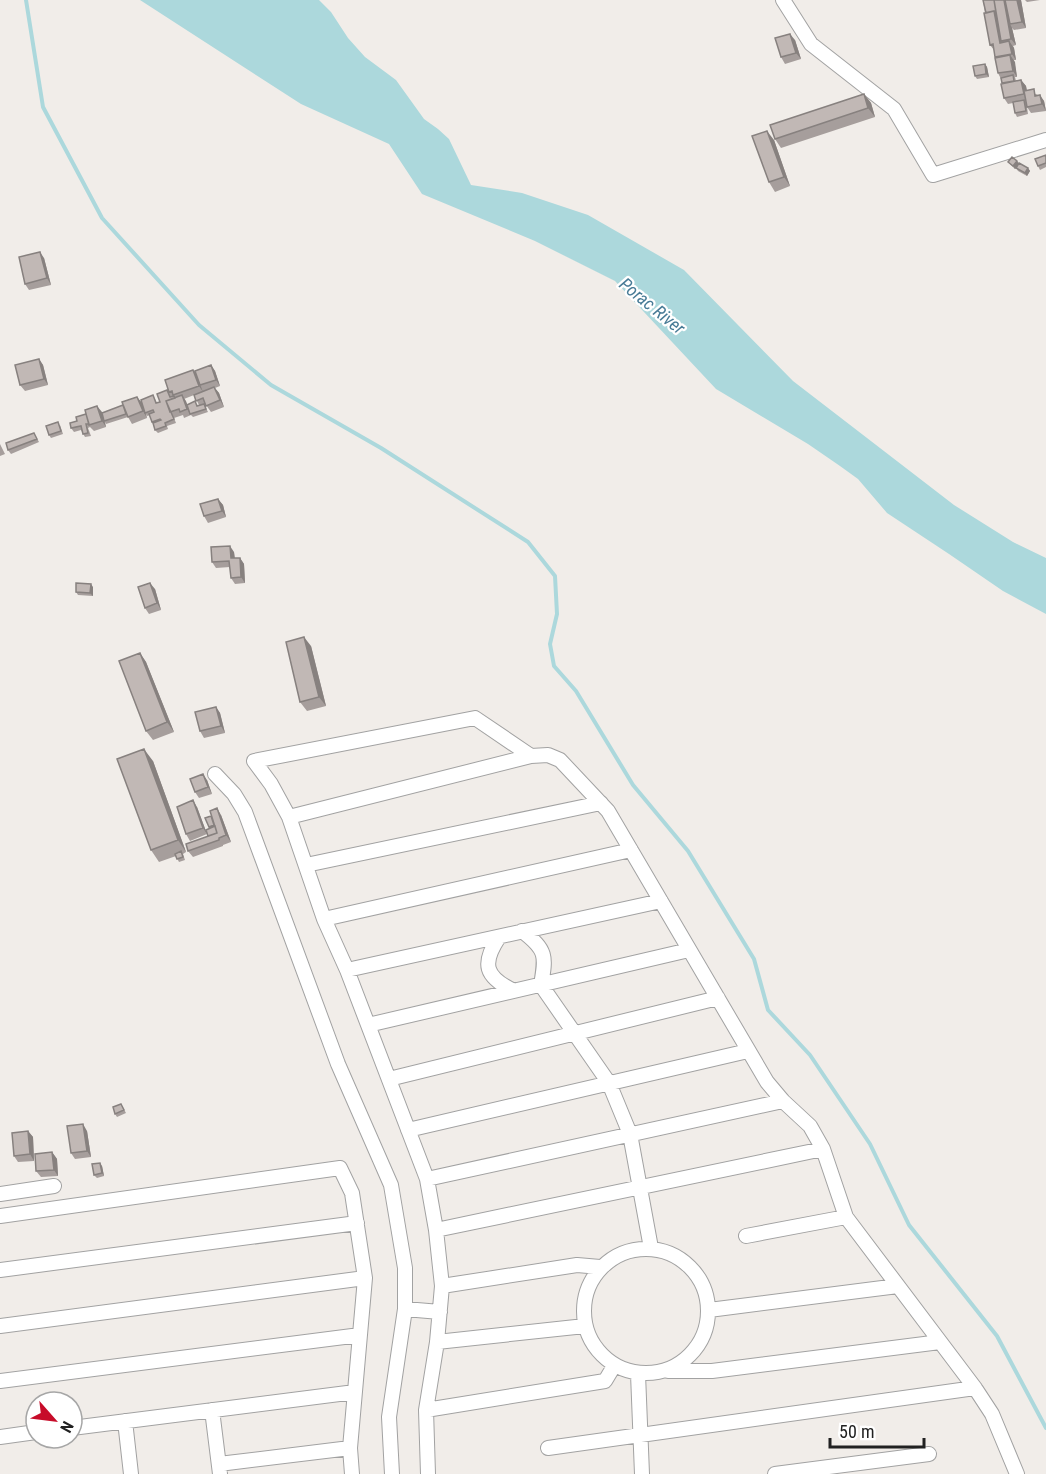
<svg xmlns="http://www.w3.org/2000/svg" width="1046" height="1474" font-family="'Roboto Condensed',sans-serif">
  <rect width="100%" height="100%" fill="#f1ede9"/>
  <path fill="#acd8dc" d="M140,0H319L331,12L348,38L365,57L396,80L424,119L438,129L449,139L471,185L522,193L588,215L684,270L793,381L954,505L1013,542L1046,558V614L1003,591L949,554L887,513L858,479L840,466L808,444L716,389L615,281L535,241L422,194L389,144L301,104Z"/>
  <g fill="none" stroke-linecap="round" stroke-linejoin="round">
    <path stroke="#acd8dc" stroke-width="4" d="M26,0L43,107L102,218L199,325L271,385L381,448L528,542L555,576L557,614L550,644L554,666L576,691L633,785L688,851L754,959L768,1010L810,1055L870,1144L909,1225L997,1336L1046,1428"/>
    <defs>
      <path id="minor" d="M783,0L811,44L894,109L933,175L1046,140
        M215,774L234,794L245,812L338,1064L391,1185L405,1268V1309L389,1417L392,1474
        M289,817L531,756
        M306,865L601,803
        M324,919L631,850
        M522,931C547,950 546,956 541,985L609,1083L630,1134L651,1248
        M499,937C481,964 485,977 514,991
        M347,970L661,901
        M368,1025L689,950
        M389,1079L718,998
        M408,1130L748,1051
        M427,1179L783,1101
        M0,1194L54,1186
        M0,1216L340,1168L352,1193L365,1278L350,1448L352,1474
        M436,1230L823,1149
        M746,1236L846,1217
        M584 1311a62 62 0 1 1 124 0a62 62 0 1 1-124 0Z
        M0,1270L357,1223
        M442,1286L577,1265L600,1267
        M405,1309L440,1312
        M709,1310L898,1286
        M0,1326L365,1278
        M437,1342L585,1326
        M668,1371H712L940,1342
        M638,1374L642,1474
        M0,1381L360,1335
        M212,1410L220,1474
        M426,1410L605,1381L614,1366
        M125,1421L131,1474
        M72,1428L355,1392
        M0,1437L36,1432
        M548,1448L975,1388
        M219,1464L350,1448
        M428,1474L426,1410L437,1342L442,1286L436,1230L427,1179L347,970L324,919L289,817L271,784L254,761L475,718L531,756L548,755L560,760L608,811L767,1082L783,1101L810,1126L823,1149L846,1217L975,1388L992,1414L1017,1474
        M775,1474L929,1454"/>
    </defs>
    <use href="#minor" stroke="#a2a2a2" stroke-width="16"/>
    <use href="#minor" stroke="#fff" stroke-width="14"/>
  </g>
  <path fill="#a69e9c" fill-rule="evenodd" d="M983,0H1021L1026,28L1014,30L1012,28L1016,45L1013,46L1014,48L1016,60H1014L1017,77H1015L1016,81L1021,80L1026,86L1027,90L1038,95L1044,101L1046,111L1031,113L1027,107L1028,114L1017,117L1015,113L1013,103L1008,104L1004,98L1001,79L998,73L996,58L994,50L990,45Z
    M1025,0H1040L1027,2Z
    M795,40L801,59L785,64L781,57Z
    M985,64L987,67L989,77L977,79L975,76Z
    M864,94L871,103L875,117L781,148L775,139Z
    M774,140L790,186L775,192L769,182Z
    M1046,155V167L1040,170L1038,166Z
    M1017,161L1018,163L1028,168L1030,171L1027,176L1018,171L1016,168L1015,169L1008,162Z
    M44,258L51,285L29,290L25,284Z
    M39,359L43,365L48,385L25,391L20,385Z
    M211,365L215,371L220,386L215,388L219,393L224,407L211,412L206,405L205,406L208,412L193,417L191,415L184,418L183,415L174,418L176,423L167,426L168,429L158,433L155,430L150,415L147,416L146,414L147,418L132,424L128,417L106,424L105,422L106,427L94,431L90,427L88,428L91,436L85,437L81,430L74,432L71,428L102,413L123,405L137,397L141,402L153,395L157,403L160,402L167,390L197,375ZM194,395L199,405L187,404L184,399Z
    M60,425L63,434L51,438L49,435Z
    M34,433L39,442L11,454L8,450Z
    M0,444L5,454L0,456Z
    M218,499L223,505L226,517L208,523L204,516Z
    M234,552L235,558H240L244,564L245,583L235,584L231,578L230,567L216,568L212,562Z
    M93,587V596L78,595L76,592Z
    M155,589L161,610L149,614L145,608Z
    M311,646L326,706L307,711L300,702Z
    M140,653L146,662L174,732L153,740L146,731Z
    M216,707L220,713L225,733L204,738L200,731Z
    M153,761L186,852L183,854L185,860L179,862L176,856L159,862L151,850Z
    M207,780L212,794L199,798L195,792Z
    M197,807L207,834L190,841L186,834Z
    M221,815L231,842L223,845V846L193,857L188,851L208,836L209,829V827Z
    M121,1104L126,1113L117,1117L115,1114Z
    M28,1131L33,1137L34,1161L18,1162L14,1156Z
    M87,1131L91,1157L75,1159L71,1153Z
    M52,1152L57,1159L58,1176L41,1177L36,1171Z
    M102,1166L104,1176L97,1178L94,1175Z"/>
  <path fill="#87817f" d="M1004,0H1007L1010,24L1012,28L1016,45L1011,39Z
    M1017,0H1021L1026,28L1022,22Z
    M994,11L998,17L1001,41L1003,44L1000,43Z
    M790,34L795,40L801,59L796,53Z
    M1009,41L1014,48L1016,60L1012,54Z
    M1010,55L1015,62L1017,77L1013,71Z
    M985,64L987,67L989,77L986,74Z
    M1021,80L1026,86L1028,100L1024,94Z
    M864,94L871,103L875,117L868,108Z
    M1040,95L1044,101L1046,111L1042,104Z
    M767,131L774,140L790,186L784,177Z
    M1017,161L1019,164L1015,169L1013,166Z
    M1028,168L1030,171L1027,176L1025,173Z
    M40,252L44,258L51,285L47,278Z
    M39,359L43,365L48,385L44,379Z
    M211,365L215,371L220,386L216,380Z
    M193,370L197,376L203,392L199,386Z
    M214,387L219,393L224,407L220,400Z
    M182,395L186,401L191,415L187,409Z
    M137,397L142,403L147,418L143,411Z
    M97,406L102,412L106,427L102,421Z
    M218,499L223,505L226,517L222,511Z
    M230,546L234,552L235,564L231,558Z
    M240,558L244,564L245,583L241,577Z
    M150,583L155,589L161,610L157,603Z
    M91,584L93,587V596L90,593Z
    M304,637L311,646L326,706L319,697Z
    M140,653L146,662L174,732L167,722Z
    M216,707L220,713L225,733L221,726Z
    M144,749L153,761L186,852L178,840Z
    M203,774L207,780L212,794L208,787Z
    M193,800L197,807L207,834L203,828Z
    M217,808L221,815L231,842L226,835Z
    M83,1124L87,1131L91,1157L87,1151Z
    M28,1131L33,1137L34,1161L30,1154Z
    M52,1152L57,1159L58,1176L54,1170Z
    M100,1163L102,1166L104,1176L102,1173Z"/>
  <path fill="#c1b8b5" stroke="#87817f" stroke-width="1.5" d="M983,0H994L996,13L994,11L986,13Z
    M994,0H1004L1011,39L1001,41Z
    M1005,0H1017L1022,22L1010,24Z
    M994,11L1000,43L1009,41L1012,54L995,57L993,44L990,45L984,13Z
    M790,34L796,53L781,57L775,38Z
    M1010,55L1013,71L998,73L995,58Z
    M985,64L986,74L975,76L973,66Z
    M1013,75L1014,81L1002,83L1001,78Z
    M1021,80L1024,94L1004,98L1001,84Z
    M1034,89L1035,96L1040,95L1042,104L1027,107L1024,91Z
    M864,94L868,108L775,139L770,125Z
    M1024,100L1026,111L1015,113L1013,102Z
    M767,131L784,177L769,182L752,136Z
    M1046,155V163L1038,166L1035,159Z
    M1012,157L1017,161L1013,166L1008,162Z
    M1019,163L1028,168L1025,173L1016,168Z
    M40,252L47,278L25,284L19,257Z
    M39,359L44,379L20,385L15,365Z
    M211,365L216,380L200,385L195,371Z
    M193,370L199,386L173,395L172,391L169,392L165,380Z
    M214,387L220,400L206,406L203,398L196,401L194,395Z
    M167,390L170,397L174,396L175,398L166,401L174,419L165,423L166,426L155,430L153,423L161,420L160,419L152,422L149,414L154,412L153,410L145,413L141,400L153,395L156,403L160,402L157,394Z
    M182,395L187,409L180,412L179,409L170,412L166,401Z
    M137,397L143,411L128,417L122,402Z
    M195,401L197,406L204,404L206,409L190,414L187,405Z
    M123,405L126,414L104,421L102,413Z
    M97,406L102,421L89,425L85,410Z
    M86,414L89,424H86L88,433L83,434L81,426L71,428L70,423L77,421L76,417Z
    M58,422L61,431L49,435L46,426Z
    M34,433L37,439L8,450L6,443Z
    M218,499L222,511L204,516L200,504Z
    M230,546L231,558H240L241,577L231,578L229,561L212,562L211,547Z
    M76,583L91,584L90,593L76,592Z
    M150,583L157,603L145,608L138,587Z
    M304,637L319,697L300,702L286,642Z
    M140,653L167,722L146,731L119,661Z
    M216,707L221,726L200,731L195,712Z
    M144,749L178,840L151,850L117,759Z
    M203,774L208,787L195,792L190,779Z
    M193,800L203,828L186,834L177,807Z
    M217,808L226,835L219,838V840L188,851L186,844L217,833L210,811Z
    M211,816L214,825L209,827L205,818Z
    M215,826L217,833L208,836L206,830Z
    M181,851L183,857L177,859L175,854Z
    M121,1104L124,1110L115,1114L113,1107Z
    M83,1124L87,1151L71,1153L67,1126Z
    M28,1131L30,1154L14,1156L12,1133Z
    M52,1152L54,1170L36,1171L35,1154Z
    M100,1163L102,1173L94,1175L92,1164Z"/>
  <g text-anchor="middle" stroke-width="4.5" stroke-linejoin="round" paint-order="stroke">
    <g font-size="18" font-style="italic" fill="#487b96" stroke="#fff">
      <text transform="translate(652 306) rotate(39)" y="6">Porac River</text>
    </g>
  </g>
  <g transform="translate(54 1420) rotate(118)"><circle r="28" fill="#ffffff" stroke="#a6a6a6" stroke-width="1.5"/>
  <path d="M0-4.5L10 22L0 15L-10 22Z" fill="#c70c29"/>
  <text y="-9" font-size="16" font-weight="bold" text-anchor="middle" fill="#212121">N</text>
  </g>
  <path d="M830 1438v9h94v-9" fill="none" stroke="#212121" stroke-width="3"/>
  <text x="839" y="1438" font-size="18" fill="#212121" stroke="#ffffff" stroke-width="4.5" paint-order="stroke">50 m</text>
</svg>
